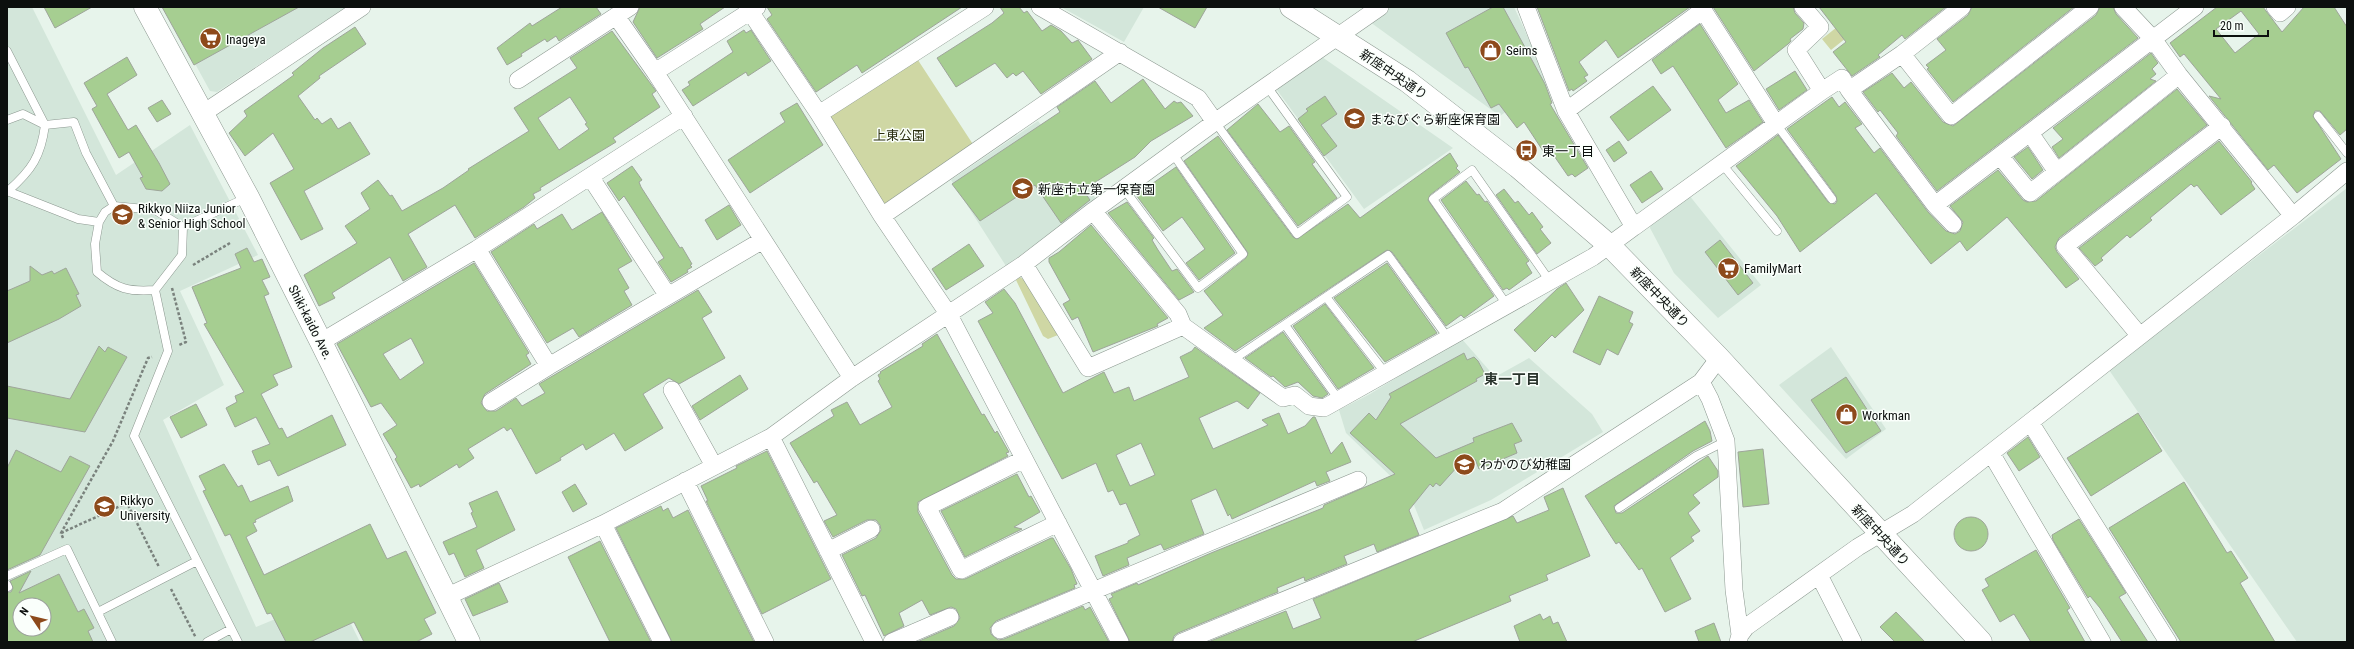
<svg xmlns="http://www.w3.org/2000/svg" width="2354" height="649" font-family="'Roboto Condensed','Noto Sans JP',sans-serif">
  <rect width="100%" height="100%" fill="#e7f4eb"/>
  <path fill="#d3e6da" fill-rule="evenodd" d="M7,7H32L116,175L190,125L258,255L180,291L224,385L163,420L256,627L336,594L360,642H7ZM20,605H44V629H20Z
    M164,7H347L217,92L210,91Z
    M1061,7H1144L1124,42Z
    M1391,7H1514L1548,81L1500,116L1370,22Z
    M1322,57L1453,148L1364,209L1277,90Z
    M1038,121L1096,199L1006,266L951,180Z
    M2347,188V642H2297L2109,370Z
    M1689,195L1761,285L1718,318L1674,273L1650,228L1651,221Z
    M1461,338L1495,377L1529,358L1592,414L1603,432L1491,500L1424,530L1410,495L1346,433L1339,410L1370,394Z
    M1831,347L1886,429L1846,459L1779,385Z"/>
  <path fill="#cfd7a4" d="M1857,11L1866,22L1831,50L1822,39Z
    M914,54L978,152L882,216L819,114Z
    M1020,277L1028,283L1058,335L1048,339L1043,336L1016,280Z"/>
  <path fill="#a6ce91" stroke="#9ea59a" fill-rule="evenodd" d="M44,7H92L55,28Z
    M162,7H299L194,65Z
    M562,7H596L601,14L559,41L556,36L547,42L545,39L521,54L522,56L507,65L497,48L530,23L532,26Z
    M640,7H725L700,24L703,29L657,58L633,22Z
    M767,7H962L862,73L857,65L816,92L767,19L772,15Z
    M1000,7H1019L1024,13L1027,11L1042,31L1051,25L1061,31L1072,43L1078,40L1092,59L1041,94L1023,71L1016,76L1013,73L1007,78L995,63L956,87L937,58L992,23L1004,13Z
    M1158,7H1207L1195,28Z
    M1493,7H1503L1545,84L1552,103L1550,104L1588,168L1575,177L1572,174L1568,176L1550,150L1545,154L1524,122L1517,128L1499,104L1491,108L1468,67L1465,68L1446,33Z
    M1537,7H1690L1618,58L1606,40L1579,62L1588,75L1584,77L1587,81L1573,91L1572,89L1569,91Z
    M1713,7H1793L1795,13L1804,23L1803,29L1790,39L1791,41L1788,44L1754,71Z
    M1819,7H1946L1905,39L1902,35L1878,55L1880,57L1852,76L1833,52L1846,42Z
    M1972,7H2074L1953,102L1927,69L1929,68L1926,65L1946,50L1937,39L1968,15Z
    M2100,7H2113L2116,14L2138,38L1937,191L1896,136L1898,133L1880,110L1878,112L1863,92L1892,73L1904,88L1911,82L1943,122L1953,126L2096,15Z
    M2217,7H2263L2282,32L2304,7H2334L2347,27V129L2340,135L2320,111H2315L2313,116L2341,159L2297,193L2274,165L2268,170L2209,96L2221,99L2184,54L2180,57L2170,43ZM2241,11L2259,34L2235,53L2216,29Z
    M1700,24L1738,84L1718,100L1726,113L1749,100L1763,122L1726,148L1673,66L1661,74L1652,60Z
    M355,27L366,44L319,76L320,78L298,96L315,120L317,118L322,124L331,118L338,129L350,122L370,154L304,191L323,229L301,240L270,183L294,169L273,133L245,156L229,133L247,116L244,111L294,75L292,73L323,48Z
    M744,30L746,33L751,30L771,61L748,76L746,72L693,106L682,90L690,85L688,82L733,52L727,41Z
    M612,31L656,91L652,94L660,107L613,138L616,142L540,188L541,190L533,194L535,198L524,207L475,238L455,205L408,234L427,267L403,281L390,257L332,293L335,298L319,306L304,275L357,243L345,226L370,209L361,193L378,180L390,196L392,195L402,211L443,188L469,170L468,169L529,131L514,108L577,68L570,58ZM570,97L587,123L585,124L589,129L559,150L538,118Z
    M2151,53L2158,63L2152,69L2156,74L2150,79L2156,81L2059,158L2052,147L2063,139L2053,128Z
    M127,57L137,75L107,94L128,130L136,125L159,163L170,184L162,191L146,189L140,178L143,177L129,152L119,158L92,109L97,106L84,83Z
    M1795,71L1807,90L1779,110L1766,89Z
    M1143,79L1165,109L1174,101L1177,103L1181,102L1193,116L1151,141L1135,157L1083,190L1090,200L1061,223L1035,185L980,221L952,184L1060,112L1057,107L1095,81L1111,103Z
    M1653,86L1671,110L1628,141L1610,117Z
    M2177,89L2207,125L2059,238L2055,247L2057,252L2079,279L2066,288L2007,217L1967,251L1960,241L1931,264L1876,193L1800,252L1777,216L1736,166L1778,135L1828,202L1835,204L1837,201L1836,196L1787,129L1832,97L1839,107L1845,102L1862,124L1855,128L1874,153L1880,148L1928,212L1946,231L1955,234L1960,231L1963,222L1950,206L1998,170L2023,200L2027,202L2036,201Z
    M1325,96L1337,114L1321,125L1337,146L1324,156L1298,119L1308,111L1306,109Z
    M162,100L171,114L157,122L148,108Z
    M797,103L823,145L750,193L728,160L785,122L780,113Z
    M1258,104L1280,132L1289,126L1315,162L1312,164L1337,198L1298,226L1227,130Z
    M1218,136L1293,237L1297,239L1348,204L1360,218L1450,153L1458,166L1456,168L1460,172L1430,195L1428,200L1494,296L1464,318L1461,315L1446,326L1392,252L1387,250L1235,351L1204,328L1223,315L1204,291L1246,258L1248,253L1184,161Z
    M1619,141L1627,153L1614,162L1606,150Z
    M2219,141L2252,182L2251,183L2255,189L2221,215L2197,185L2194,187L2191,184L2150,218L2152,220L2130,238L2127,235L2101,258L2103,260L2095,266L2079,248Z
    M2028,147L2043,170L2032,179L2014,157Z
    M632,166L642,180L639,182L641,187L680,248L682,247L692,264L690,265L692,267L687,270L688,272L671,282L658,262L664,258L624,196L619,201L607,183Z
    M1176,167L1235,253L1199,280L1186,263L1205,249L1182,217L1163,231L1136,195Z
    M1651,171L1663,189L1642,203L1630,185Z
    M1466,181L1477,195L1479,194L1485,202L1487,201L1529,261L1526,263L1532,273L1509,290L1507,288L1503,290L1441,200Z
    M1504,189L1515,203L1518,201L1529,215L1532,212L1543,227L1540,229L1551,243L1537,254L1496,195Z
    M1127,202L1154,238L1152,240L1158,250L1172,271L1177,269L1194,292L1179,300L1108,213Z
    M729,205L741,225L717,240L705,220Z
    M602,212L632,261L618,269L629,288L624,291L632,305L579,337L573,328L547,343L491,252L534,224L537,229L562,214L572,230Z
    M1091,225L1168,318L1157,324L1158,326L1093,352L1078,317L1072,320L1063,304L1070,300L1049,262V258L1059,252Z
    M1720,240L1753,283L1738,295L1705,252Z
    M969,244L984,266L946,290L932,269Z
    M247,248L254,262L262,259L270,277L262,280L269,294L264,296L292,367L273,375L278,385L261,394L279,429L282,428L287,438L332,415L346,445L278,476L270,460L258,465L252,451L270,444L256,417L235,427L226,408L237,402L235,396L244,392L204,324L207,323L192,287L241,268L235,254Z
    M474,263L529,353L526,355L531,364L485,394L481,403L487,411H496L516,398L522,406L545,393L539,384L698,290L712,312L702,318L725,358L679,384L669,378L643,394L663,428L625,451L614,433L586,450L583,444L560,458L561,460L536,474L511,428L507,431L504,427L468,449L474,458L459,468L457,464L420,487L419,484L411,488L395,459L397,457L383,434L397,425L381,403L371,407L337,344ZM411,338L424,363L400,380L383,354Z
    M1387,263L1437,333L1385,362L1334,298Z
    M30,266L42,275L52,271L54,274L66,268L79,294L76,295L81,306L59,319L7,343V291L30,281Z
    M1566,283L1584,310L1555,338L1552,335L1535,352L1514,330L1557,289Z
    M1004,289L1015,303L1063,393L1104,372L1114,393L1129,387L1134,401L1189,377L1180,357L1192,351L1195,347L1260,393L1248,409L1237,401L1199,418L1213,449L1268,425L1262,420L1279,413L1288,434L1305,426L1313,417H1315L1331,454L1342,442L1351,462L1326,472L1330,481L1317,486L1315,481L1232,519L1230,514L1228,516L1216,489L1191,500L1204,534L1164,550L1161,544L1127,558L1129,565L1103,576L1095,556L1128,543V541L1140,535L1126,503L1120,505L1113,490L1108,492L1096,463L1062,479L1055,466L978,321L993,313L985,302ZM1141,443L1155,475L1130,486L1116,455Z
    M1599,296L1633,312L1629,322L1633,324L1618,355L1607,349L1600,365L1573,352Z
    M1325,304L1374,368L1338,389L1293,326Z
    M1283,332L1328,394L1322,398L1313,396L1298,382L1285,387L1273,376L1271,377L1245,358Z
    M937,334L982,415L984,414L995,433L997,431L1009,452L1006,453L1008,456L918,502V512L952,575L956,579H965L1051,538H1053L1071,569L1077,584L1074,585L1075,588L996,621L990,628L991,634L998,640L1004,639L1083,606L1085,610L1090,607L1109,642H917L954,626L960,618L956,609L951,607L930,615L922,600L899,613L904,626L884,636L865,595L862,596L842,555L876,538L881,530L880,525L876,520H867L833,537L824,521L837,515L817,481L814,483L790,443L834,416L831,410L847,402L860,425L892,407L878,381L880,379L878,375L881,373L880,372L923,346L922,344Z
    M99,346L105,352L108,347L127,357L85,432L7,418V386L70,399Z
    M1464,353L1467,360L1474,357L1478,361L1485,374L1476,379L1477,381L1400,424L1436,458L1474,442L1473,438L1512,423L1522,441L1514,444L1517,453L1479,469L1475,459L1458,466L1440,486L1436,483L1433,487L1430,484L1409,510L1419,535L1377,552L1374,544L1344,556L1347,564L1305,581L1304,577L1277,588L1278,592L1178,633L1174,636L1172,642H1130L1109,599L1113,597L1111,594L1137,583L1138,585L1211,553L1323,508L1324,505L1395,474L1350,433L1369,413L1376,420L1391,397L1389,394Z
    M740,375L748,389L700,420L692,406Z
    M1846,377L1881,431L1846,453L1811,400Z
    M196,404L207,425L181,438L170,417Z
    M2138,413L2162,451L2091,496L2067,458Z
    M1705,421L1710,431L1712,441L1693,451L1614,506L1616,513H1622L1708,456L1718,471V477L1693,495L1700,503L1688,513L1700,531L1691,537L1694,541L1670,558L1691,599L1665,612L1642,568L1639,570L1619,542L1616,544L1585,496Z
    M2028,437L2040,457L2019,471L2007,453Z
    M1763,449L1769,504L1743,507L1738,452Z
    M16,450L61,472L70,456L90,466L40,555L7,570V468Z
    M767,451L831,579L762,614L706,501H708L701,486L737,468L736,466Z
    M224,464L238,487L242,485L250,502L288,486L293,501L255,520L256,522L253,523L257,531L246,537L264,575L370,524L387,559L406,551L436,613L424,619L432,634L416,642H364L354,622L310,642H286L271,613L267,614L230,534L225,536L203,491L206,490L199,476Z
    M1017,474L1029,497L1031,496L1040,512L1014,527L1022,529L965,557L941,511Z
    M2184,482L2227,553L2231,551L2248,578L2240,583L2275,642H2181L2109,528Z
    M575,484L587,504L573,512L562,492Z
    M1563,488L1590,556L1546,575L1548,580L1509,596L1511,601L1412,642H1208L1286,611L1293,629L1321,618L1313,599L1513,516L1517,523L1549,510L1544,497Z
    M497,491L515,530L476,550L484,568L465,577L454,553L449,555L443,542L477,527L471,513L473,512L469,503Z
    M661,506L663,511L668,508L673,518L688,510L754,642H672L616,528Z
    M1954 534a17 17 0 1 1 34 0a17 17 0 1 1-34 0Z
    M2079,519L2126,593L2119,597L2148,642H2122L2100,608L2090,596L2088,598L2053,540L2052,535Z
    M600,541L651,642H610L568,557Z
    M2036,550L2070,608L2067,610L2085,642H2031L2014,614L2000,622L1982,590L1989,586L1985,579Z
    M31,571L19,593L59,574L78,612L84,609L94,628L88,631L93,642H7V592H11L13,588L10,581ZM20,605H44V629H20Z
    M499,583L508,602L473,616L465,599Z
    M1896,612L1925,642H1895L1880,627Z
    M1540,614L1543,620L1550,616L1553,624L1558,622L1567,642H1520L1514,626Z
    M1714,623L1721,642H1699L1695,631Z"/>
  <g fill="none" stroke-linecap="round" stroke-linejoin="round">
    <defs>
      <path id="lane" d="M7,51L45,125L74,122L86,153L114,206
        M2318,116L2347,153
        M7,120L23,114L45,125C41,156 32,170 8,191
        M1215,122L1297,234L1347,197L1266,85
        M1776,124L1832,199
        M1722,164L1777,231
        M1124,189L1198,288L1243,254L1173,154
        M7,191L78,219L99,222L105,212L114,206L155,210L183,227L248,197
        M99,222L95,244L97,272C117,289 129,292 155,290
        M183,227L182,255L155,290L168,351L134,436L238,642
        M1326,297L1386,374
        M1507,305L1433,199L1472,170L1549,280
        M1285,325L1339,400
        M1231,361L1388,255L1448,338
        M1619,508L1696,456L1726,441
        M7,576L67,549L112,642
        M7,585L8,587
        M98,612L197,561
        M207,642L231,629"/>
      <path id="street" d="M747,7L819,114L882,216L949,315L1120,642
        M757,7L655,72L852,378
        M1040,7L1198,98L1215,122L1380,7
        M1803,7L1820,27L1796,50L1822,91
        M2123,7L2153,39L2179,75L2293,216
        M2275,7L2280,13L2287,7
        M616,16L655,72
        M1902,54L1951,116L2090,7
        M518,80L630,7
        M1849,90L1935,205L2195,7
        M1566,111L1703,10L1776,124
        M202,114L362,7
        M819,114L985,7
        M2030,133L2057,172L2179,75
        M2000,156L2030,193L2057,172
        M591,178L668,296
        M1935,205L1953,224
        M1093,211L1178,314L1183,326
        M882,216L1120,52
        M1634,227L1822,91L1842,78L1849,90L1902,54L1962,7
        M477,249L549,366L763,240
        M1024,264L1088,368L1183,326L1283,398L1295,395L1309,406L1324,408L1593,257L1634,227L1566,111L1526,7
        M2140,336L2065,246L2222,126
        M321,342L477,249L684,116
        M1719,358L1701,382L1710,399L1726,441L1734,590L1740,635
        M672,390L714,466
        M491,402L549,366
        M2030,422L2168,642
        M771,437L874,642
        M1991,453L2102,642
        M1024,459L927,507L961,570L1058,523
        M685,481L765,642
        M603,524L662,642
        M828,551L871,529
        M1819,575L1853,642
        M446,597L603,524L771,437L852,378L1024,264L1093,211L1215,122
        M1000,630L1358,480
        M892,642L950,617
        M1182,642L1503,511L1701,382
        M1738,642L1740,635L1746,627L1858,547L1913,514L2293,216L2347,171"/>
      <path id="secondary" d="M1291,7L1407,81L1518,167L1610,246L1719,358L1981,642"/>
      <path id="primary" d="M145,7L248,197L321,342L469,642"/>
    </defs>
    <use href="#lane" stroke="#8c9890" stroke-width="9"/>
    <use href="#street" stroke="#8c9890" stroke-width="18"/>
    <use href="#secondary" stroke="#8c9890" stroke-width="23"/>
    <use href="#primary" stroke="#8c9890" stroke-width="23"/>
    <path stroke="#7a827d" stroke-width="2.5" stroke-dasharray="3 2" stroke-linecap="butt" d="M193,265L230,243
      M172,288L186,342L179,345
      M61,533L127,503L159,567
      M63,538L61,533L113,441L148,358L152,357
      M171,589L196,638"/>
    <use href="#lane" stroke="#fff" stroke-width="8"/>
    <use href="#street" stroke="#fff" stroke-width="17"/>
    <use href="#secondary" stroke="#fff" stroke-width="22"/>
    <use href="#primary" stroke="#fff" stroke-width="22"/>
  </g>
  <defs>
    <symbol id="supermarket-disc" viewBox="-11 -11 22 22"><circle r="9.5" fill="#8d4a1b" stroke="#fafffb"/><path d="M-6-5.5h2.5l.6 2H6L4.5 2H-2.5L-4.4-4H-6ZM-1.5 3.2a1.3 1.3 0 1 0 .1 0ZM3 3.2a1.3 1.3 0 1 0 .1 0Z" fill="#fff"/></symbol>
    <symbol id="shop-disc" viewBox="-11 -11 22 22"><circle r="9.5" fill="#8d4a1b" stroke="#fafffb"/><path d="M-5-2.5h2.3a2.7 3.5 0 0 1 5.4 0H5L5.5 6h-11ZM-1.5-2.5h3a1.5 2.3 0 0 0-3 0Z" fill="#fff"/></symbol>
    <symbol id="school-disc" viewBox="-11 -11 22 22"><circle r="9.5" fill="#8d4a1b" stroke="#fafffb"/><path d="M0-5L7-2L0 1L-7-2ZM-4 1L0 2.5L4 1V4Q0 6-4 4Z" fill="#fff"/></symbol>
    <symbol id="bus-disc" viewBox="-11 -11 22 22"><circle r="9.5" fill="#8d4a1b" stroke="#fafffb"/><path d="M-5-6H5V4H4V6H2V4H-2V6H-4V4H-5ZM-3.5-4V0h7V-4ZM-3.5 1.2v1.5H-2V1.2ZM2 1.2v1.5H3.5V1.2Z" fill="#fff"/></symbol>
    <symbol id="university-disc" viewBox="-11 -11 22 22"><circle r="9.5" fill="#8d4a1b" stroke="#fafffb"/><path d="M0-5L7-2L0 1L-7-2ZM-4 1L0 2.5L4 1V4Q0 6-4 4Z" fill="#fff"/></symbol>
  </defs>
  <g fill-rule="evenodd">
    <use href="#supermarket-disc" x="198" y="26" width="25" height="25"/>
    <use href="#shop-disc" x="1478" y="38" width="25" height="25"/>
    <use href="#school-disc" x="1342" y="106" width="25" height="25"/>
    <use href="#bus-disc" x="1514" y="138" width="25" height="25"/>
    <use href="#school-disc" x="1010" y="176" width="25" height="25"/>
    <use href="#school-disc" x="110" y="202" width="25" height="25"/>
    <use href="#supermarket-disc" x="1716" y="256" width="25" height="25"/>
    <use href="#shop-disc" x="1834" y="402" width="25" height="25"/>
    <use href="#school-disc" x="1452" y="452" width="25" height="25"/>
    <use href="#university-disc" x="92" y="494" width="25" height="25"/>
  </g>
  <g text-anchor="middle" stroke-width="3" stroke-linejoin="round" paint-order="stroke">
    <g font-size="13" fill="#0c100e" stroke="#fafffb" text-anchor="start">
      <text x="226" y="44">Inageya</text>
      <text x="1506" y="55">Seims</text>
      <text x="1370" y="124">まなびぐら新座保育園</text>
      <text x="1542" y="156">東一丁目</text>
      <text x="1038" y="194">新座市立第一保育園</text>
      <text x="138" y="213">Rikkyo Niiza Junior<tspan x="138" dy="15">&amp; Senior High School</tspan></text>
      <text x="1744" y="273">FamilyMart</text>
      <text x="1862" y="420">Workman</text>
      <text x="1480" y="469">わかのび幼稚園</text>
      <text x="120" y="505">Rikkyo<tspan x="120" dy="15">University</tspan></text>
    </g>
    <g font-size="13" fill="#0c100e" stroke="#fafffb">
      <text transform="translate(1394 74) rotate(34)" y="5">新座中央通り</text>
      <text transform="translate(1660 297) rotate(46)" y="5">新座中央通り</text>
      <text transform="translate(311 322) rotate(63)" y="5">Shiki-kaido Ave.</text>
      <text transform="translate(1881 535) rotate(47)" y="5">新座中央通り</text>
    </g>
    <g font-size="13" fill="#2a2e0e" stroke="#fafffb">
      <text x="899" y="140">上東公園</text>
    </g>
    <g font-size="14" font-weight="bold" fill="#2a342d" stroke="#fafffb">
      <text x="1512" y="384">東一丁目</text>
    </g>
  </g>
  <rect width="2354" height="649" fill="none" stroke="#0c100e" stroke-width="16"/>
  <g transform="translate(32 617) rotate(305)"><circle r="19" fill="#fafffb" stroke="#9b9f9c"/>
  <path d="M0-3L7 15L0 10L-7 15Z" fill="#8d4a1b"/>
  <text y="-6" font-size="11" font-weight="bold" text-anchor="middle" fill="#0c100e">N</text>
  </g>
  <path d="M2214 30v6h54v-6" fill="none" stroke="#0c100e" stroke-width="2"/>
  <text x="2220" y="30" font-size="12" fill="#0c100e" stroke="#fafffb" stroke-width="3" paint-order="stroke">20 m</text>
</svg>
